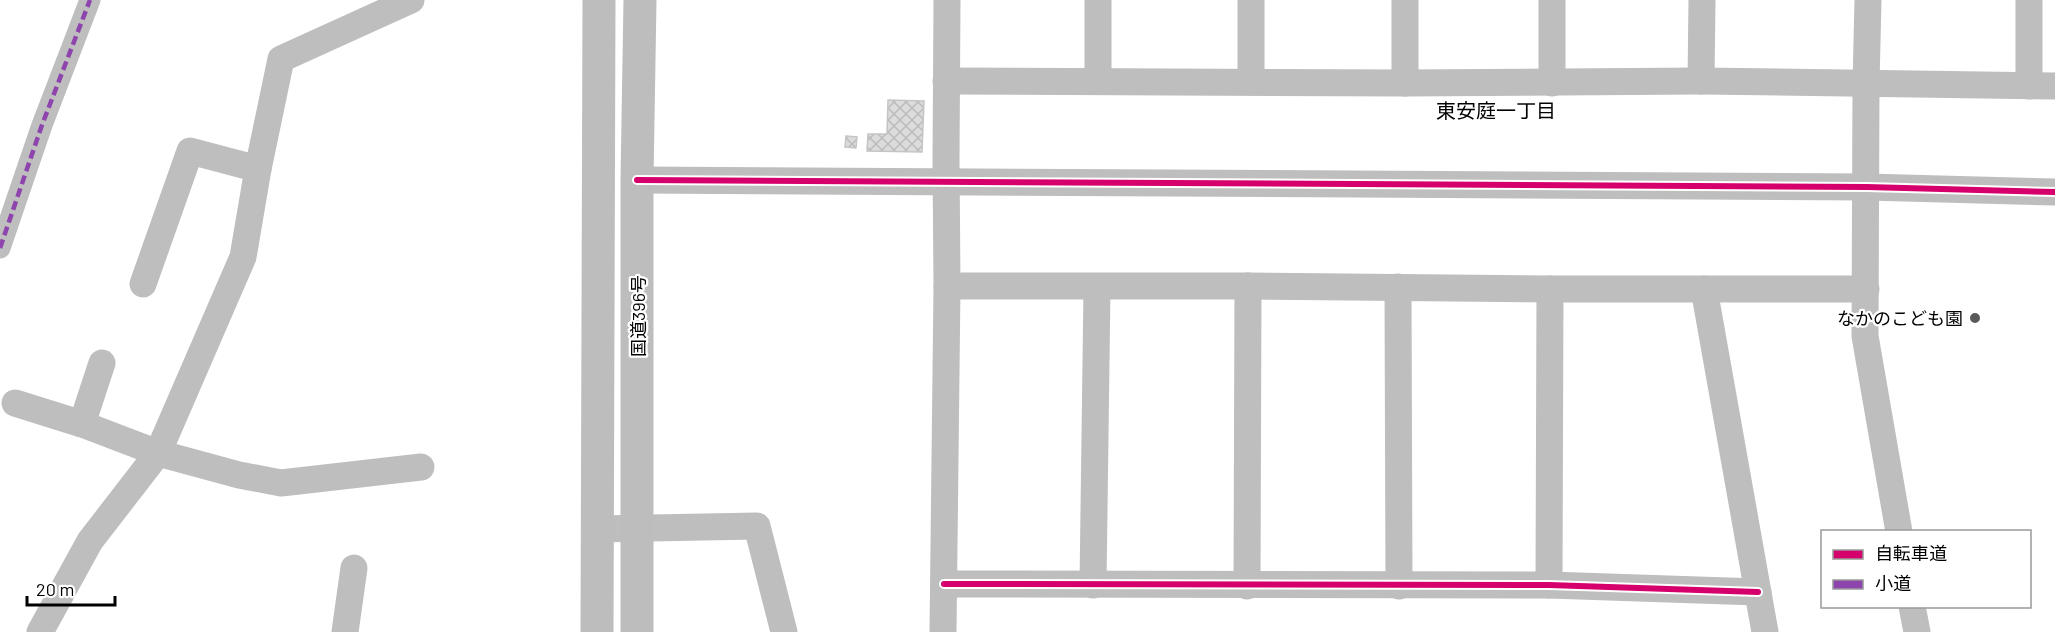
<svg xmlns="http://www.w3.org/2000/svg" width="2055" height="632" viewBox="0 0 2055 632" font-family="Barlow,'Noto Sans JP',sans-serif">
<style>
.building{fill:url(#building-cross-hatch);stroke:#c5c5c5;stroke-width:1.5}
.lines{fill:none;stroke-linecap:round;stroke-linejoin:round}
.pedestrian{stroke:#bebebe;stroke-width:21}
.minor{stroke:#bebebe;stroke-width:27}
.trunk{stroke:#bdbdbd;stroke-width:33}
.quiet{stroke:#8e44ad;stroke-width:4.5;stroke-dasharray:9 4.5;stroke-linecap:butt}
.cycleway-casing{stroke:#fff;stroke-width:10}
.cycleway{stroke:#d6006c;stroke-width:6}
.poi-dot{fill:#595959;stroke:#fff;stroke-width:2}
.labels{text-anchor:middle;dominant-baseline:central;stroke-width:4.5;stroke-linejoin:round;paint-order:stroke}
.street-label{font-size:18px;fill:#000;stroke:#fff}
.poi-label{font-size:18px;fill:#000;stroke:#fff;text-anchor:end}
.neighbourhood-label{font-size:20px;fill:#000;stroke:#fff}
</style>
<defs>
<pattern id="building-cross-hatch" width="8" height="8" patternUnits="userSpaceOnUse" patternTransform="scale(1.5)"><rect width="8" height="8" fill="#dcdcdc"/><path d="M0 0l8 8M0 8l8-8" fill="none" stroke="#bbb"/></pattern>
</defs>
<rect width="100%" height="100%" fill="#fff"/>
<g class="building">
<path d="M888,100L924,101L922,152L867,151L868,134H887Z"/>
<path d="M846,136L857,137L856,148L845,147Z"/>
</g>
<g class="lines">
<path class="pedestrian" d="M0,248L42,125L90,0"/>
<g class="minor">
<path d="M1098,0V80"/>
<path d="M1405,0V83"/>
<path d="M1868,0L1866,84L1865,336L1899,532"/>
<path d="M946,81L1405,83L1701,81L2055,86"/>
<path d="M1701,81L1702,0"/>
<path d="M1251,82V0"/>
<path d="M1552,83V0"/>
<path d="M2029,86V0"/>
<path d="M258,169L281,59L411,0"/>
<path d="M637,180L1867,187L2055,192"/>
<path d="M143,284L190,151L258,169L243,257L158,453L239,475L281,483L421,467"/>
<path d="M947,286H1248L1550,289H1866"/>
<path d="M1398,287L1399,586"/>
<path d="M1704,289L1765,632"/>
<path d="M15,403L82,424L158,453L90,541L40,632"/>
<path d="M82,424L102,363"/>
<path d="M598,529L757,526L784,632"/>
<path d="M944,584L1549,585L1758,592"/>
<path d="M1093,585L1097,287"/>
<path d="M1549,585L1550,289"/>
<path d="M1247,586L1248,286"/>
<path d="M1912,606L1917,632"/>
<path d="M345,632L354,568"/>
<path d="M943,632L947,286L946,159L947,0"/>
</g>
<g class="trunk">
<path d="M597,632L599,0"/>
<path d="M637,632V180L640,0"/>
</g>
<path class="quiet" d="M0,248L42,125L90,0"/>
<defs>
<g id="cycleway">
<path d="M637,180L1867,187L2055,192"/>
<path d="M944,584L1549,585L1758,592"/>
</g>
</defs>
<use href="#cycleway" class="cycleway-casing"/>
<use href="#cycleway" class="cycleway"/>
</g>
<circle class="poi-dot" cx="1975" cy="318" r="6"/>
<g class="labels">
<g class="street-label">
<text transform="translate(638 316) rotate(-90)">国道396号</text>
</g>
<g class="poi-label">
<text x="1963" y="318">なかのこども園</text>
</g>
<g class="neighbourhood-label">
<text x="1496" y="110">東安庭一丁目</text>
</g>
</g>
<rect x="1821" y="530" width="210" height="78" fill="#ffffff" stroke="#999999" stroke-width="1.5"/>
<rect x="1833" y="550" width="30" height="9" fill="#d6006c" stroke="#999999" stroke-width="1.5"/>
<text x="1875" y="560" font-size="18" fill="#000000">自転車道</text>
<rect x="1833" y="580" width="30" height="9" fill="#8e44ad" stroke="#999999" stroke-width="1.5"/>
<text x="1875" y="590" font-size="18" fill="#000000">小道</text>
<path d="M27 596v9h88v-9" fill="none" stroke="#000000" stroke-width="3"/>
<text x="36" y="596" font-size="18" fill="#000000" stroke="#ffffff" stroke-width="4.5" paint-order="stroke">20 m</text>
</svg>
